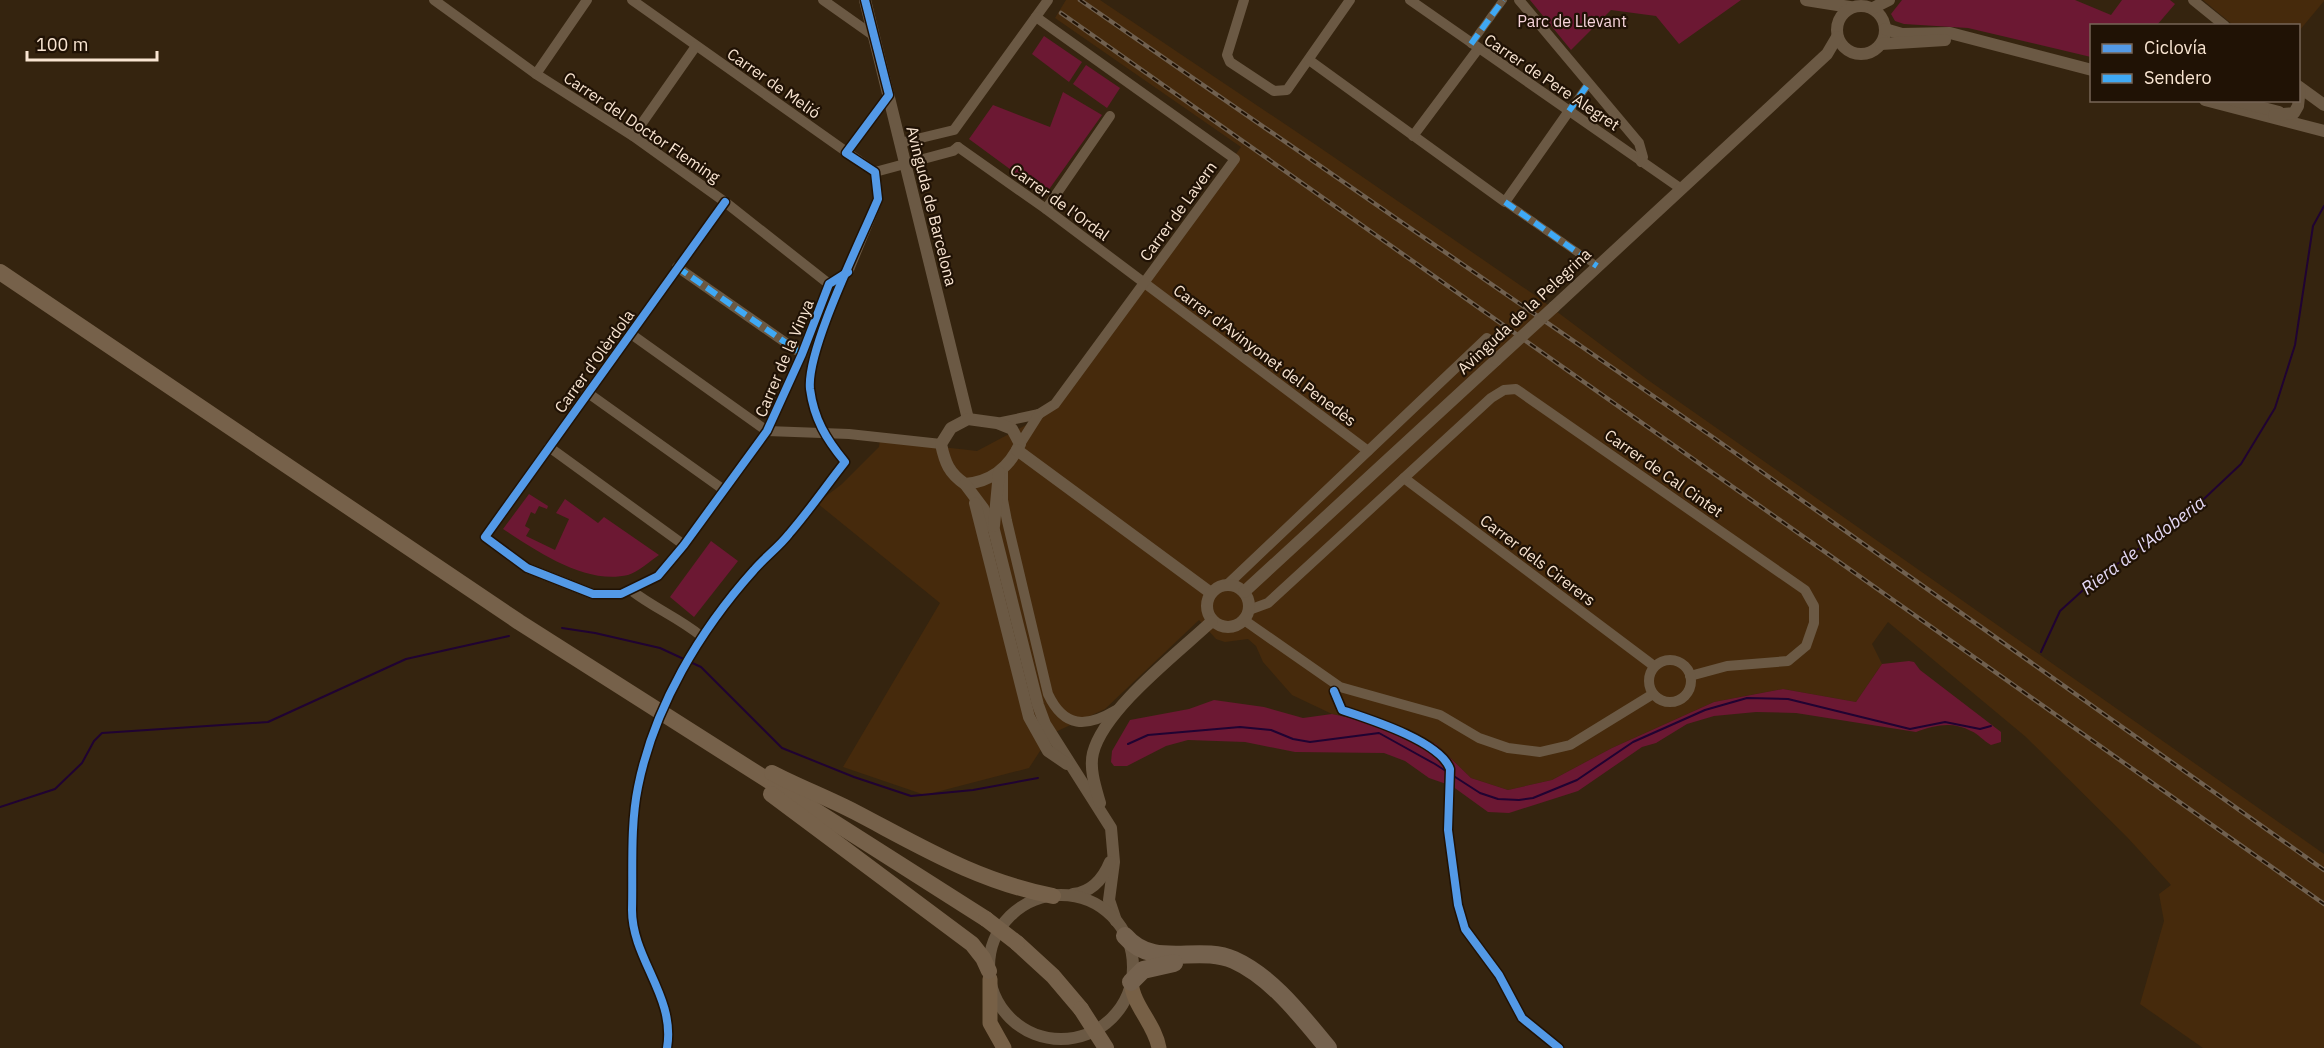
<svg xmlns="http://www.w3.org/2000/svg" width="2324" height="1048" viewBox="0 0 2324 1048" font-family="'IBM Plex Sans',sans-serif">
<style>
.built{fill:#462a0c}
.green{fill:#6c1833}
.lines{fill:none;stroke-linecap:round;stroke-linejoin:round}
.stream{stroke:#200332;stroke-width:2}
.pedestrian{stroke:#6b5944;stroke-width:8}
.minor{stroke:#6b5944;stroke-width:10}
.tertiary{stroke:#6b5944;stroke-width:12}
.primary{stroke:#776046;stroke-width:15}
.trunk{stroke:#76614a;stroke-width:16}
.motorway{stroke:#75624e;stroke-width:18}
.rail-casing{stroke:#70604f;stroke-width:4.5}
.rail{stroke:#201205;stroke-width:2;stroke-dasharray:7;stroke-linecap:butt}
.tertiary-bridge{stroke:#6b5944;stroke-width:12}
.trunk-bridge{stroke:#76614a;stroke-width:16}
.quiet{stroke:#3fa9f5;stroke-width:6;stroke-dasharray:12 6;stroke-linecap:butt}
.cycleway-casing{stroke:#201205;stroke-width:11}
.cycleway{stroke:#5399e6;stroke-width:8}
.labels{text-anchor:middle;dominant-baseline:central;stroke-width:4.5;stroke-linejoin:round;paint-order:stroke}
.park-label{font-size:16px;fill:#f7d5dc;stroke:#201205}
.street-label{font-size:16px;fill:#f9e5d2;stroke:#201205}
.water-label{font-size:18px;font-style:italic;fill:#e5d9f5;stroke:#201205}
</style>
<rect width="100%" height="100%" fill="#35240f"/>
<g class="built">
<path d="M1066,0H1100L1319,147L1536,296L1648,380L2324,854V1048H2203L2140,1004L2164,921L2159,894L2171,885L2127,837L2026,737L1888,622L1872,644L1882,664L1856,702L1783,689L1714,702L1612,748L1552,780L1508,790L1471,778L1436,744L1403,729L1332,714L1292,695L1263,662L1256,646L1248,639L1225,642L1216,639L1199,620L1105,709L1051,734L1029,768L925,795L843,767L940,603L817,503L842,484L879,447L880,440L977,451L1045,415L1241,147L1055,18Z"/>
<path d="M2203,0H2324V1L2299,31L2298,26L2233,25Z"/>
</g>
<g class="green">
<path d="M1530,0H1741L1679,44L1656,16L1611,10L1571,50Z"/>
<path d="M1902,0H2075L2111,15L2122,0H2170L2175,4L2157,25L2092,26L2091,57L1968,28L1904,24L1895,21L1891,14Z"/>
<path d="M1044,36L1082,62L1069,82L1032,54Z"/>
<path d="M1086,65L1120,88L1107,108L1073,84Z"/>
<path d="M1063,92L1102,115L1045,195L969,139L993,105L1050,127Z"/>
<path d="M529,494L548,506L547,509L539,506L535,514L531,512L525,526L530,529L526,536L555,550L569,519L556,513L565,499L598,523L604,517L659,555C650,561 638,572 628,575C585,585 537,551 503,529Z"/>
<path d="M711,541L738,561L694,617L670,597Z"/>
<path d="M1909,661L1914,662L1920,670L2001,732V742L1991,745C1983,741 1979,734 1971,731C1953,721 1935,725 1916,732L1796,713L1756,712L1714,716L1687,724L1656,743L1642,747L1578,791L1509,813L1488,812L1452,786L1429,778L1405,761L1384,753L1295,752L1245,742L1188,740L1166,746L1127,766H1114L1111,762L1112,751L1130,720L1189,709L1214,700L1264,707L1303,718L1332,714L1403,729L1436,744L1471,778L1508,790L1552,780L1612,748L1714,702L1783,689L1856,702L1882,664Z"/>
</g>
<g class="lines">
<g class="stream">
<path d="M562,628L595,633L660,648L701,667L782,748L854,777L911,796L973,790L1038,778"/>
<path d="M2041,652L2060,611L2092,582L2190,512L2241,464L2275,408L2295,345L2313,226L2324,206"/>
<path d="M1128,744L1148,735L1240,727L1271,730L1293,739L1310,742L1379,733L1435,764L1480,793L1498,799L1519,800L1533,798L1577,780L1633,742L1705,710L1747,698L1788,699L1910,729L1945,722L1980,729L1991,726"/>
<path d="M0,807L55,789L82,763L94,741L102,733L268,722L406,659L509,636"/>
</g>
<g class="pedestrian">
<path d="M1471,44L1503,0"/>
<path d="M1569,111L1589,83"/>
<path d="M846,153L889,95"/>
<path d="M1505,202L1597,266"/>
</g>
<g class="minor">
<path d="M434,0L536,74L633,136L725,202L829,284"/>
<path d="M632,0L875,172L953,151L958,147"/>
<path d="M823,0L874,36"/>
<path d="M1244,0L1227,55L1230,62L1274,91L1287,90L1350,0"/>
<path d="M1410,0L1680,188"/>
<path d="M1519,0L1639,143L1643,157L1641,162"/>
<path d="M2193,0L2225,26"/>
<path d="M1309,60L1505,202L1569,111"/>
<path d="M536,74L587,0"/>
<path d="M633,136L696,46"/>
<path d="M1413,136L1478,49"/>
<path d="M900,143L954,130L1048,0"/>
<path d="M958,147L1046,209L1368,451"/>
<path d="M725,202L485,537L527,568L593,594H621L658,576L684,545L767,431L802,354L829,284L848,272L878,199L875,172"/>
<path d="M1046,209L1110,116"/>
<path d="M677,267L802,354"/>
<path d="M631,334L767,431L849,434L941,444"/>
<path d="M588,393L724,490"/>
<path d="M997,423L1039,414L1055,404L1235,159L1036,17"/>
<path d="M1020,444L1039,414"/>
<path d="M549,447L684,545"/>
<path d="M1003,468V500L1007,521L1048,694C1064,728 1086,728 1116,710"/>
<path d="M1404,478L1654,666"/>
<path d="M1228,584L1487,338"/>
<path d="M632,591C654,608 679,618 701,636"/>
<path d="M1249,610L1268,603L1491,398L1504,390L1516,389L1805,590L1814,606V623L1806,646L1788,661L1727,666L1690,676"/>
<path d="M1244,620L1340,687L1440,715L1479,738L1508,748L1540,752L1570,745L1653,694"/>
<circle cx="1670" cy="681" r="21"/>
</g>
<g class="tertiary">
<path d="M865,0L968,419"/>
<path d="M1806,0L1850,7"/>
<circle cx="1861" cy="30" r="24"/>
<path d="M1873,8L1889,0"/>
<path d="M1885,29L1902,34L1950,33L2092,70"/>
<path d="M1881,44L1945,40"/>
<path d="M2298,86L2324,105"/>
<path d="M2205,100L2324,131"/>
<path d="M2233,100L2279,112"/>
<path d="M2274,115L2294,113L2298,106L2300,88"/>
<path d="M1554,307L1827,54L1837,37"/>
<path d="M968,419L997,423L1012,429L1020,444C1009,468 990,482 965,484C949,473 945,463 941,444L951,428Z"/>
<path d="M1017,450L1211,593"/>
<path d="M965,484L983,508L994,530L1038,705L1045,724L1111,828L1114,862L1109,900L1116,921"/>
<path d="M975,503L1029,717L1048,751L1067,764"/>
<path d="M994,526L999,472"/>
<circle cx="1228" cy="606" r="21"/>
<path d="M1244,592L1496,360"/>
<path d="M1100,803C1096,789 1089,769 1093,753C1104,709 1178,653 1212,621"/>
<path d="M1073,894C1092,892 1103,879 1110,862"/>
<circle cx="1061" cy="967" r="72"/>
</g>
<g class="primary">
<path d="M990,979V1023L1004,1048"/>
<path d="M1131,982C1133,1006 1155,1024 1159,1048"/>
</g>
<g class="trunk">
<path d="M0,272L519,622L986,919"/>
<path d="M772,773C799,787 828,798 855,812C922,847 977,881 1053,896"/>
<path d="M771,794L972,944L983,958L989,971"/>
<path d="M1017,943L1053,976L1081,1009"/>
</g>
<g class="motorway">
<path d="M1125,936C1154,970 1197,944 1234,960C1272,977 1302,1017 1328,1048"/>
<path d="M1131,982L1143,970L1174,963"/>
</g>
<defs>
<g id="rail">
<path d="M1080,0L1714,438L2324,870"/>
<path d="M1061,13L2324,904"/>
</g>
</defs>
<use href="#rail" class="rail-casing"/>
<use href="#rail" class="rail"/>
<path class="tertiary-bridge" d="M1496,360L1554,307"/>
<g class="trunk-bridge">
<path d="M986,919L1017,943"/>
<path d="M1081,1009L1106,1048"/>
</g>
<g class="quiet">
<path d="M1471,44L1503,0"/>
<path d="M1569,111L1589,83"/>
<path d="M1505,202L1597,266"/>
<path d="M677,267L802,354"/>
</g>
<defs>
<g id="cycleway">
<path d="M725,202L485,537L527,568L593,594H621L658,576L684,545L767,431L802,354L829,284L848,272"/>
<path d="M1334,691L1342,710C1369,719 1440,741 1450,769L1448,830L1458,905L1465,929L1499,975L1522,1018L1559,1048"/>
<path d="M667,1048C676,997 632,959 632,910C633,870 630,826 638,787C654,707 700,630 754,570C765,557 779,547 789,534C809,511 826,486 845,462C826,439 814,419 810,389C806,350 861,240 878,199L875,172L846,153L889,95L865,0"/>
</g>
</defs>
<use href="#cycleway" class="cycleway-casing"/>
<use href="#cycleway" class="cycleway"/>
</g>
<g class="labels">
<g class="park-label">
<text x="1572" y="21">Parc de Llevant</text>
</g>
<g class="street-label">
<text transform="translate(1552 82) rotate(34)">Carrer de Pere Alegret</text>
<text transform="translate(774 83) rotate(35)">Carrer de Melió</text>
<text transform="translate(642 127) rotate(34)">Carrer del Doctor Fleming</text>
<text transform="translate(1060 202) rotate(36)">Carrer de l'Ordal</text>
<text transform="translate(932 206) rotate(76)">Avinguda de Barcelona</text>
<text transform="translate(1178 211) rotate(-54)">Carrer de Lavern</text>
<text transform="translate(1524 311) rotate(-43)">Avinguda de la Pelegrina</text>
<text transform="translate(1265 355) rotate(37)">Carrer d'Avinyonet del Penedès</text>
<text transform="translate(784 358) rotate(-67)">Carrer de la Vinya</text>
<text transform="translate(594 361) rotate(-54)">Carrer d'Olèrdola</text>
<text transform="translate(1664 473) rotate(35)">Carrer de Cal Cintet</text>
<text transform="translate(1538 560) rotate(37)">Carrer dels Cirerers</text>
</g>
<g class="water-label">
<text transform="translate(2143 545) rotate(-37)">Riera de l'Adoberia</text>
</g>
</g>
<rect x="2090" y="24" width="210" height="78" fill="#201205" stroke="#776657" stroke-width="1.5"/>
<rect x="2102" y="44" width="30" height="9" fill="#5399e6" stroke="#776657" stroke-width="1.5"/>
<text x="2144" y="54" font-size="18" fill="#f9e5d2">Ciclovía</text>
<rect x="2102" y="74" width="30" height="9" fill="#3fa9f5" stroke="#776657" stroke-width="1.5"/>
<text x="2144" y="84" font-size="18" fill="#f9e5d2">Sendero</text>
<path d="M27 51v9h130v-9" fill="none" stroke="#f9e5d2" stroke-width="3"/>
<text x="36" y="51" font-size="18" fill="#f9e5d2" stroke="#201205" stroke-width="4.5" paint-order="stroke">100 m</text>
</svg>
